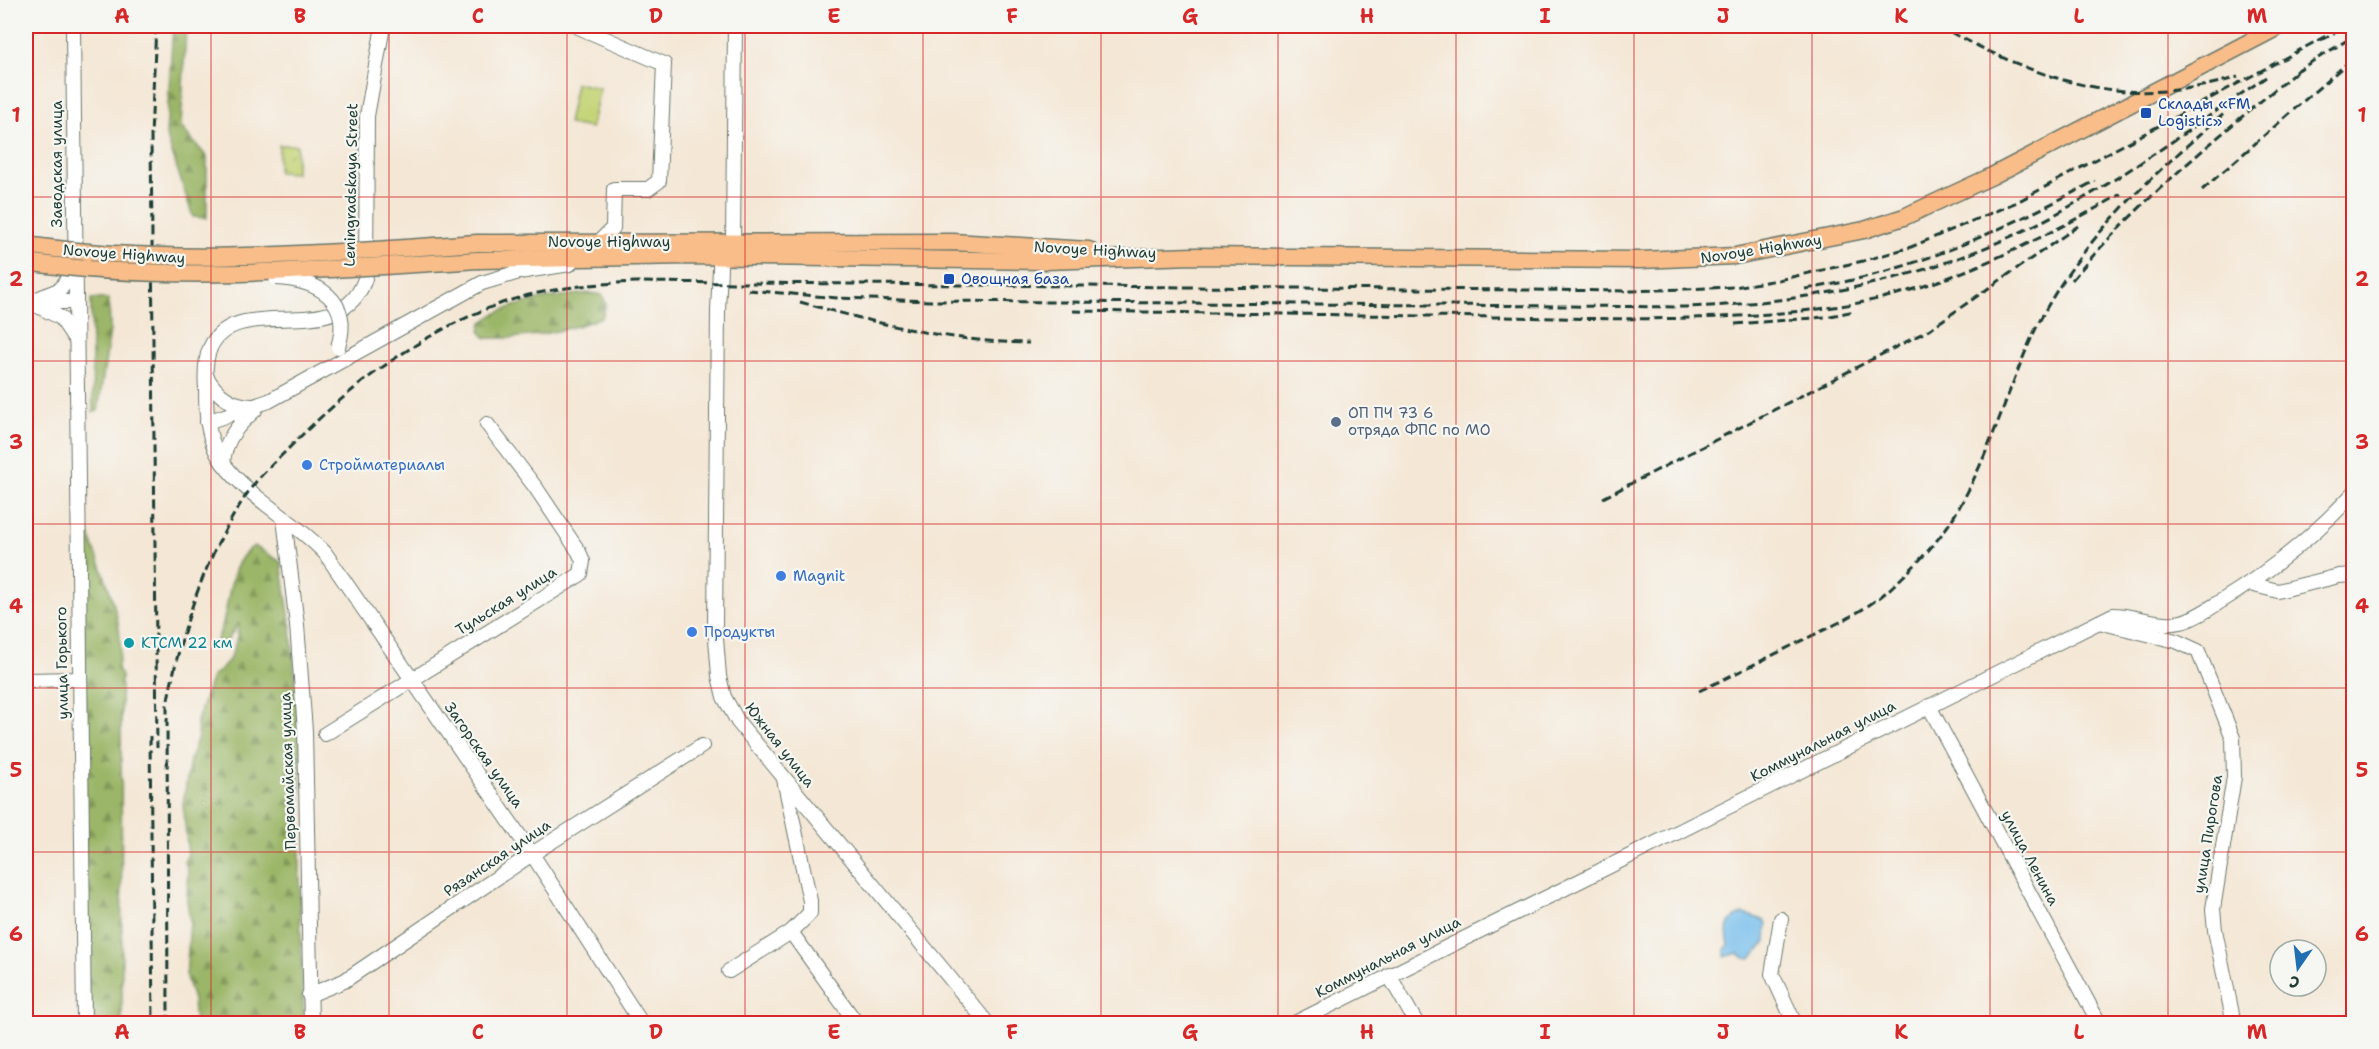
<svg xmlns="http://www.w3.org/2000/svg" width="2379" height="1049" viewBox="0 0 2379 1049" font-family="'Shantell Sans',sans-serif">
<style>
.forest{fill:url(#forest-firs);stroke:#5d7a4e;stroke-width:1.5}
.park{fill:url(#park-crowns);stroke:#728856;stroke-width:1.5}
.pitch{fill:#c4d477;stroke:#728856;stroke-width:1.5}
.water{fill:#74bdec;stroke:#4a7d90;stroke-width:1.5}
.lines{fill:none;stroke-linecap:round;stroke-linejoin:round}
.minor-casing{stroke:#6a786c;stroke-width:16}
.major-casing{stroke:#6a786c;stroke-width:19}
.minor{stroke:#fff;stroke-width:14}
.major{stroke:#f8bd89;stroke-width:16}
.rail{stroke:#1f3d34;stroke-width:3;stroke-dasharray:9 4.5;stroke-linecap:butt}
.minor-bridge-casing{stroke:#6a786c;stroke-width:16;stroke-linecap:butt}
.major-bridge-casing{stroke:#6a786c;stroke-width:19;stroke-linecap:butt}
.minor-bridge{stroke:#fff;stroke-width:14}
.major-bridge{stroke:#f8bd89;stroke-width:16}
.grid{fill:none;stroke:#d62828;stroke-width:1.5;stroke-opacity:0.55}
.transit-dot{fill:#1a4fb4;stroke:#f6f6f2;stroke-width:2}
.service-dot{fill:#5c6f8a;stroke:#f6f6f2;stroke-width:2}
.shop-dot{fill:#3f7fe0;stroke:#f6f6f2;stroke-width:2}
.culture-dot{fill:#0f9aa8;stroke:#f6f6f2;stroke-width:2}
.labels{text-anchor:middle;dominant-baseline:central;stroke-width:4.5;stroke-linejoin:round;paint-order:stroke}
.transit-label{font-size:15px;fill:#164399;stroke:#f6f6f2;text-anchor:start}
.street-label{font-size:15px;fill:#1f3d34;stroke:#f6f6f2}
.service-label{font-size:15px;fill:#4e5e75;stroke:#f6f6f2;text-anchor:start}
.shop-label{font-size:15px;fill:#366cbe;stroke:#f6f6f2;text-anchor:start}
.culture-label{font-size:15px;fill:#0d838f;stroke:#f6f6f2;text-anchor:start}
.neatline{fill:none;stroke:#d62828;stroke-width:2}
.grid-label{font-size:20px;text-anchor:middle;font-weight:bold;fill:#d62828}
</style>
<defs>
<pattern id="forest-firs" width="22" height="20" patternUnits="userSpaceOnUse" patternTransform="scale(1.5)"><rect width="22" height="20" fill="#9bb668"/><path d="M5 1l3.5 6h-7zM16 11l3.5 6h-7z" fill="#7e9556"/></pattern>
<pattern id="park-crowns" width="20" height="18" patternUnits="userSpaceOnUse" patternTransform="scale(1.5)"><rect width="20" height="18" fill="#c4d477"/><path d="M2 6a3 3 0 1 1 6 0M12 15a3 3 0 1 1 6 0" fill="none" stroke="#a8b768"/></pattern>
</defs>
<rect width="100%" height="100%" fill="#f6f6f2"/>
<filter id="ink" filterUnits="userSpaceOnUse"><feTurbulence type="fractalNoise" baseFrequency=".0167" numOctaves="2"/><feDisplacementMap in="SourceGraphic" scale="12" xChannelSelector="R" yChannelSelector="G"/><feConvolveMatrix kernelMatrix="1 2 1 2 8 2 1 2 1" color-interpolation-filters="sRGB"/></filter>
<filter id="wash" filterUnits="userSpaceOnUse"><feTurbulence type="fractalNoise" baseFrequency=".008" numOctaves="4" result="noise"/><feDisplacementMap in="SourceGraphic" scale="24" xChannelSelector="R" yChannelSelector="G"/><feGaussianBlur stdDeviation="1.35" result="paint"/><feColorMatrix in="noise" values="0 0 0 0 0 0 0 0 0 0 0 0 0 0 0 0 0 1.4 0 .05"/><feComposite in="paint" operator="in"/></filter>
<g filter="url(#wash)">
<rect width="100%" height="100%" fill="#f4e7d5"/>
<g class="forest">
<path d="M173,26H186L181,127L207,157V218L193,217L166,135Z"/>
<path d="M590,293L602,295L606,304L602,317C568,331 523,340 486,338L480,331L482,322C510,301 556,296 590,293Z"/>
<path d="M91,299H109L110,330L98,411L93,412Z"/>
<path d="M83,533L89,534C102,572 130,629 117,669L121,676L122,1023H87Z"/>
<path d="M254,546L281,562L291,627L300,740V910L304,1023H195L193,1000L186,977L190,921L187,901L188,870L184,860L188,855L183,804L190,760L198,737L197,721L212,676C233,664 236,645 239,623L226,642L213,650C216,641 221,632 223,623C230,598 229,561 254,546Z"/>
</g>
<path class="park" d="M279,145H297L296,173L278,172Z"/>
<path class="pitch" d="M576,83L600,88L591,128L568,124Z"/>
<path class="water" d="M1744,914L1764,920L1767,924L1766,942L1750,959L1744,958L1738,953L1725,957V949L1729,945C1725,928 1726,918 1744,914Z"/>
</g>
<g filter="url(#ink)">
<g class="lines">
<defs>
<g id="minor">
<path d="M73,26L84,1024"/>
<path d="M383,26L367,116L366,275C345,354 237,288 210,348C205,360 205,376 206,389C206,415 207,441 223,463C251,500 294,520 325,553L532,854L642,1024"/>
<path d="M576,26L664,64L659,181L648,189H614L613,228L600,241"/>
<path d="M733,242L735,26"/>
<path d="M721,247L718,311L715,626L719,676L724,697L738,722L988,1024"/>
<path d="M30,302L61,289L73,269"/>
<path d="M30,302L61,318L75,339"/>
<path d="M40,302H75"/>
<path d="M206,376C216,394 230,406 252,406"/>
<path d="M207,422L269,401L482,283L519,272L570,264"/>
<path d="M223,463C225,439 238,425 255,410"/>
<path d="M284,519L297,625L305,731L311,1024"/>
<path d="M2250,584L2278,591L2339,576L2354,575"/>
<path d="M2099,622L2176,641L2198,651L2233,738L2234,777L2213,909L2215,930L2234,1024"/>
<path d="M26,680L79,679"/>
<path d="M1929,706L2098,1021L2093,1024"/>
<path d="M325,734L581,574L583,561L579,552L536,488L487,424"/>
<path d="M1781,919L1772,974L1795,1024"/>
<path d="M791,932L857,1024"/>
<path d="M729,971L791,932L810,913V901L784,779"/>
<path d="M1389,975L1417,1024"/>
<path d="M309,995L344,981L532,854L702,746"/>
<path d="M1293,1024L2113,615C2136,615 2158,627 2181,622C2194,619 2207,610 2218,603C2268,573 2314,536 2354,493"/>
</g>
<g id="major">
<path d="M478,243L953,242L1089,250"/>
<path d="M479,260L688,256L1045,261L1193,256L1640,260L1735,256L1864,230L1904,217L1992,176L2280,26"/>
</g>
</defs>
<use href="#minor" class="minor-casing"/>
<use href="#major" class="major-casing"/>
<use href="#minor" class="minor"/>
<use href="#major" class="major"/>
<g class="rail">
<path d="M156,26L151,136L157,748"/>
<path d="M1939,26C2040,80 2123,112 2238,77"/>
<path d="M2321,40L2346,26"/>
<path d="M2295,72L2354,36"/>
<path d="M2202,190L2354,57"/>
<path d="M2072,280C2138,201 2221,134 2301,68"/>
<path d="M1805,289C1909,274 2003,230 2095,181"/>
<path d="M748,290L838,298L932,301L1686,307C1805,303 1921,281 2029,228C2112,187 2189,129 2266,77"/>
<path d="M800,302C876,323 949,342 1029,343"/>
<path d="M1073,311C1215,313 1357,315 1499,317C1616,319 1736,323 1853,304C1942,289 2043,239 2121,194"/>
<path d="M1735,324L1826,317L1854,311"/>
<path d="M1603,498L1927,331L2078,226"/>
<path d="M1699,691C1733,675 1767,658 1801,641C1834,625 1867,611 1894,585C1914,567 1936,544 1951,521C1990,459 2007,387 2039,322C2082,238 2154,173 2225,113"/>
<path d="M150,736L153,1024"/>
<path d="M168,1024L167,705C181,629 205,555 249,491C259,476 274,463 286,451C347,388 422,331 505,302C547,288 592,284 635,282L1633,291L1734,287L1778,280L1863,261L1911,247L2017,202L2326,36"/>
</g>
<defs>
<path id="minor-bridge" d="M276,278C318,280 353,300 338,347"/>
<g id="major-bridge">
<path d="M26,245C177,267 326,253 478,243"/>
<path d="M26,262C177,284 327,269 479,260"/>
</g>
</defs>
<use href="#minor-bridge" class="minor-bridge-casing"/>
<use href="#major-bridge" class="major-bridge-casing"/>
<use href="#minor-bridge" class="minor-bridge"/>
<use href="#major-bridge" class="major-bridge"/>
</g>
</g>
<path class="grid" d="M211,26V1024M389,26V1024M567,26V1024M745,26V1024M923,26V1024M1101,26V1024M1278,26V1024M1456,26V1024M1634,26V1024M1812,26V1024M1990,26V1024M2168,26V1024M26,197H2354M26,361H2354M26,524H2354M26,688H2354M26,852H2354"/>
<g class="transit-dot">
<rect x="2140" y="107" width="12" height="12" rx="3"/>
<rect x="943" y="273" width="12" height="12" rx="3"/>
</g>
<circle class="service-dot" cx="1336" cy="422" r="6"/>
<g class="shop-dot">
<circle cx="307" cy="465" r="6"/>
<circle cx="781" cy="576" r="6"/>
<circle cx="692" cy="632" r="6"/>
</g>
<circle class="culture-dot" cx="129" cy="643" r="6"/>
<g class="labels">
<g class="transit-label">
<text x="2158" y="104">Склады «FM<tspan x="2158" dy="17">Logistic»</tspan></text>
<text x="961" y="279">Овощная база</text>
</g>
<g class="street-label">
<text transform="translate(57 164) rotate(-90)">Заводская улица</text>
<text transform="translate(351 185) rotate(-89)">Leningradskaya Street</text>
<text x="609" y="242">Novoye Highway</text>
<text transform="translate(1761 249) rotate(-9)">Novoye Highway</text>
<text transform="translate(1095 250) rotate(3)">Novoye Highway</text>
<text transform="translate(124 254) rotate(4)">Novoye Highway</text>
<text transform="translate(506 601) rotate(-32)">Тульская улица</text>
<text transform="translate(62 663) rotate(-91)">улица Горького</text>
<text transform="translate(1823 741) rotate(-27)">Коммунальная улица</text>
<text transform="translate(780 745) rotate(52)">Южная улица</text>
<text transform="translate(484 755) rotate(55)">Загорская улица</text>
<text transform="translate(288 771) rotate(-92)">Первомайская улица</text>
<text transform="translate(2208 834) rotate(-81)">улица Пирогова</text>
<text transform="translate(497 858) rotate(-34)">Рязанская улица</text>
<text transform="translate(2030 858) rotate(62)">улица Ленина</text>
<text transform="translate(1388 957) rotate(-27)">Коммунальная улица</text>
</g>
<g class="service-label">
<text x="1348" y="413">ОП ПЧ 73 6<tspan x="1348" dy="17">отряда ФПС по МО</tspan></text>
</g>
<g class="shop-label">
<text x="319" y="465">Стройматериалы</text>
<text x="793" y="576">Magnit</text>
<text x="704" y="632">Продукты</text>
</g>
<g class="culture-label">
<text x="141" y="643">КТСМ 22 км</text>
</g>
</g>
<rect width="2379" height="1049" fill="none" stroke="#f6f6f2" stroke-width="66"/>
<g transform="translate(2298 968) rotate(194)"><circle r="28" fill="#f6f6f2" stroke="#a0aca6" stroke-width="1.5"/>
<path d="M0-4.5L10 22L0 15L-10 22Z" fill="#1f6fb2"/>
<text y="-9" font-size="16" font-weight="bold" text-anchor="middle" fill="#1f3d34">С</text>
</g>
<rect x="33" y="33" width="2313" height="983" class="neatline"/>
<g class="grid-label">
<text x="122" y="23">A</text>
<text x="300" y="23">B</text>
<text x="478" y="23">C</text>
<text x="656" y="23">D</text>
<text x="834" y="23">E</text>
<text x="1012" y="23">F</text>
<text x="1190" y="23">G</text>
<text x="1367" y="23">H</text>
<text x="1545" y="23">I</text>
<text x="1723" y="23">J</text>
<text x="1901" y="23">K</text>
<text x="2079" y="23">L</text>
<text x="2257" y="23">M</text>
<text x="16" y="122">1</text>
<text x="2362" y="122">1</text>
<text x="16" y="286">2</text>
<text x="2362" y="286">2</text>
<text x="16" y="449">3</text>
<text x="2362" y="449">3</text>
<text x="16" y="613">4</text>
<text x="2362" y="613">4</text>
<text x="16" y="777">5</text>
<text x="2362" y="777">5</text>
<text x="16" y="941">6</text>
<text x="2362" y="941">6</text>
<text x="122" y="1039">A</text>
<text x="300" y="1039">B</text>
<text x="478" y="1039">C</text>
<text x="656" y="1039">D</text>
<text x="834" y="1039">E</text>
<text x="1012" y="1039">F</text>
<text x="1190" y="1039">G</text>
<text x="1367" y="1039">H</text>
<text x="1545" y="1039">I</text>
<text x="1723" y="1039">J</text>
<text x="1901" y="1039">K</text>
<text x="2079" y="1039">L</text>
<text x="2257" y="1039">M</text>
</g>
</svg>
